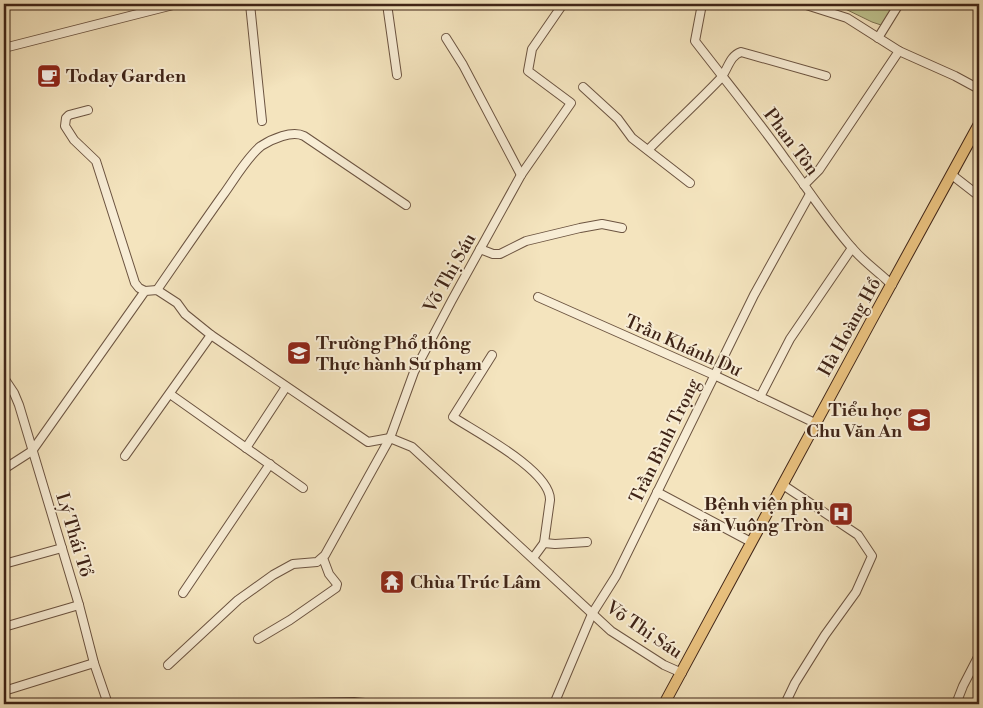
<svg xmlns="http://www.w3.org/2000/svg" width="983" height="708" viewBox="0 0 983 708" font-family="'Libre Bodoni',serif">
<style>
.park{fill:#bec38f;stroke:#7e7453}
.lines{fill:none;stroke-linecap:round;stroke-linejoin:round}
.minor-casing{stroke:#6c5441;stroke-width:10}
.major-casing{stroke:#3f2417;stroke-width:12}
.minor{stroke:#f8edd5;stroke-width:8}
.major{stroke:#eac27f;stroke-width:10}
.labels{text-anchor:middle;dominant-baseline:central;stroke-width:4;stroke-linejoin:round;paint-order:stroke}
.poi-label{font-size:18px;font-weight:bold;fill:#3f2417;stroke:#f8edd5;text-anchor:start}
.street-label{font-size:18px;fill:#3f2417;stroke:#f8edd5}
</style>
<rect width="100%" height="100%" fill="#f4e4be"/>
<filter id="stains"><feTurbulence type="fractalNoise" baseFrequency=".004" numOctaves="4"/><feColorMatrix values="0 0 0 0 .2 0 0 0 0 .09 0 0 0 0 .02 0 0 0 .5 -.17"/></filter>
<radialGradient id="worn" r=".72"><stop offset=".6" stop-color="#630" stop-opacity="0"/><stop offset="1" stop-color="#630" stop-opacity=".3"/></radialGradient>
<path class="park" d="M835,4H899L884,26L872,22Z"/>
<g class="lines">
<defs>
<g id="minor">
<path d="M250,4L262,121"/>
<path d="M387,4L397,75"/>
<path d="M702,4L695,41C725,80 757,119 786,160C808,189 828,221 853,249C865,263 879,272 892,285"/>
<path d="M803,4L847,18L899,51L955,76L979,89"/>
<path d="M446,38L463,65L521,175"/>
<path d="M878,38L899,4"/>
<path d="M4,48L177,4"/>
<path d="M583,87L618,119L632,138L690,183"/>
<path d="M88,110L69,115L66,118L65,126L74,140L96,161L135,283L139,288L145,291"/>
<path d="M648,150C672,126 697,103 720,79C728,70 729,56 741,52L826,76"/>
<path d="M952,175L979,196"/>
<path d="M804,185L819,170L899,51"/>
<path d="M480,249L493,254H500L526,241L580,228L602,224L622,228"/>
<path d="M157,290C179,258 201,226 223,195C234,180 247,157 261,146C272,139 292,130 304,136L406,205"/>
<path d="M538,297L714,375L815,423"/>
<path d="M492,355L453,417C476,432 551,471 550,500L544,543L533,558"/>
<path d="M4,378L14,393L19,405L79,605L94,663L108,704"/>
<path d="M170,394L303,488"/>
<path d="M760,397L790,339L852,248"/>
<path d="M390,438L412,447L611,631L664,665L682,673"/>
<path d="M246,448L286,387"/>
<path d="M125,456L211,335"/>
<path d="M4,469L32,451L145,291L157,290L177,303L185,314L211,335L368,442L390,438"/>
<path d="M783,485L858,535L872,556L856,592L825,635L795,683L785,704"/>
<path d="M657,492L751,542"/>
<path d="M544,543L555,544L587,542"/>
<path d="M4,564L62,548"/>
<path d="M183,593L270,464"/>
<path d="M4,627L79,605"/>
<path d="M258,639L290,620L336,588L337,584L329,574L323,558"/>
<path d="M168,665L238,600L273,575L293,564L317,562L325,555L390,438L414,372L452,300L521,175L571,103L528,71L532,49L563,4"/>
<path d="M4,691L94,663"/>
<path d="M227,704L354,702L376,704"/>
<path d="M554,704L592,614L616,576L754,295L810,194"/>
<path d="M956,704L963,686L979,655"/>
</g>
<path id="major" d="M664,704L870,323L979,124"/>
</defs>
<use href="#minor" class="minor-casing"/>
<use href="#major" class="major-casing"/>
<use href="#minor" class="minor"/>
<use href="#major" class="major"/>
</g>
<defs>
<symbol id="cafe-square" viewBox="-11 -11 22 22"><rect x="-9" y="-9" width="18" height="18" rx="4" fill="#8f2418" stroke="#f8edd5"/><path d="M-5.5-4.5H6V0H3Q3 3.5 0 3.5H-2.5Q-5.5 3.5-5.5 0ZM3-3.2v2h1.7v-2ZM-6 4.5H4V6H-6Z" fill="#fff"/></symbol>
<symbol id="school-square" viewBox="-11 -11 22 22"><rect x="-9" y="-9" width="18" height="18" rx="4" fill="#8f2418" stroke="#f8edd5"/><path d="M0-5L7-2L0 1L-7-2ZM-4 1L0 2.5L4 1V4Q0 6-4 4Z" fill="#fff"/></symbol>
<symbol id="hospital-square" viewBox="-11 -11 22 22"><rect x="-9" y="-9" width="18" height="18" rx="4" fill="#8f2418" stroke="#f8edd5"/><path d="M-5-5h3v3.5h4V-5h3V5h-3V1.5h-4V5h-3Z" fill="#fff"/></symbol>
<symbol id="temple-square" viewBox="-11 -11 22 22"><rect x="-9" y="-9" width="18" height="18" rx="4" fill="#8f2418" stroke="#f8edd5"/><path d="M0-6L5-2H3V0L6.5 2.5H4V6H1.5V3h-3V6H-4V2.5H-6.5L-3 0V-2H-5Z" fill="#fff"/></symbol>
</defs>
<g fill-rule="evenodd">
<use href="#cafe-square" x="35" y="62" width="28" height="28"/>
<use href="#school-square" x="285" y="339" width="28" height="28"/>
<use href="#school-square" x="905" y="406" width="28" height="28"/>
<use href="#hospital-square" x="827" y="500" width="28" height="28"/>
<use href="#temple-square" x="378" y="568" width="28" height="28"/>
</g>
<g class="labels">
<g class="poi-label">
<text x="66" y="76">Today Garden</text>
<text x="316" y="343">Trường Phổ thông<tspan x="316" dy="21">Thực hành Sư phạm</tspan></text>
<text x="902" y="410" text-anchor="end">Tiểu học<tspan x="902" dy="21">Chu Văn An</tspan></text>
<text x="824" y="504" text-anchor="end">Bệnh viện phụ<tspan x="824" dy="21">sản Vuông Tròn</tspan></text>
<text x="410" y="582">Chùa Trúc Lâm</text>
</g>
<g class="street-label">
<text transform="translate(791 142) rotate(53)">Phan Tôn</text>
<text transform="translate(450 273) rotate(-61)">Võ Thị Sáu</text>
<text transform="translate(850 327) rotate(-61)">Hà Hoàng Hổ</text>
<text transform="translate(683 346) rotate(24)">Trần Khánh Dư</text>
<text transform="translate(665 441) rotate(-64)">Trần Bình Trọng</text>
<text transform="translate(74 535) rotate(73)">Lý Thái Tổ</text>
<text transform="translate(644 630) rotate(34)">Võ Thị Sáu</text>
</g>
</g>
<rect width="983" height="708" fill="none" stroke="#f4e4be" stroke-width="20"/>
<rect x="5" y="5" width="973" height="698" fill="none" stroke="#3f2417" stroke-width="2.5"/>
<rect x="10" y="10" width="963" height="688" fill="none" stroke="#3f2417"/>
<rect width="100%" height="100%" filter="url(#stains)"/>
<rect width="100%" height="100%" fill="url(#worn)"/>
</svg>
